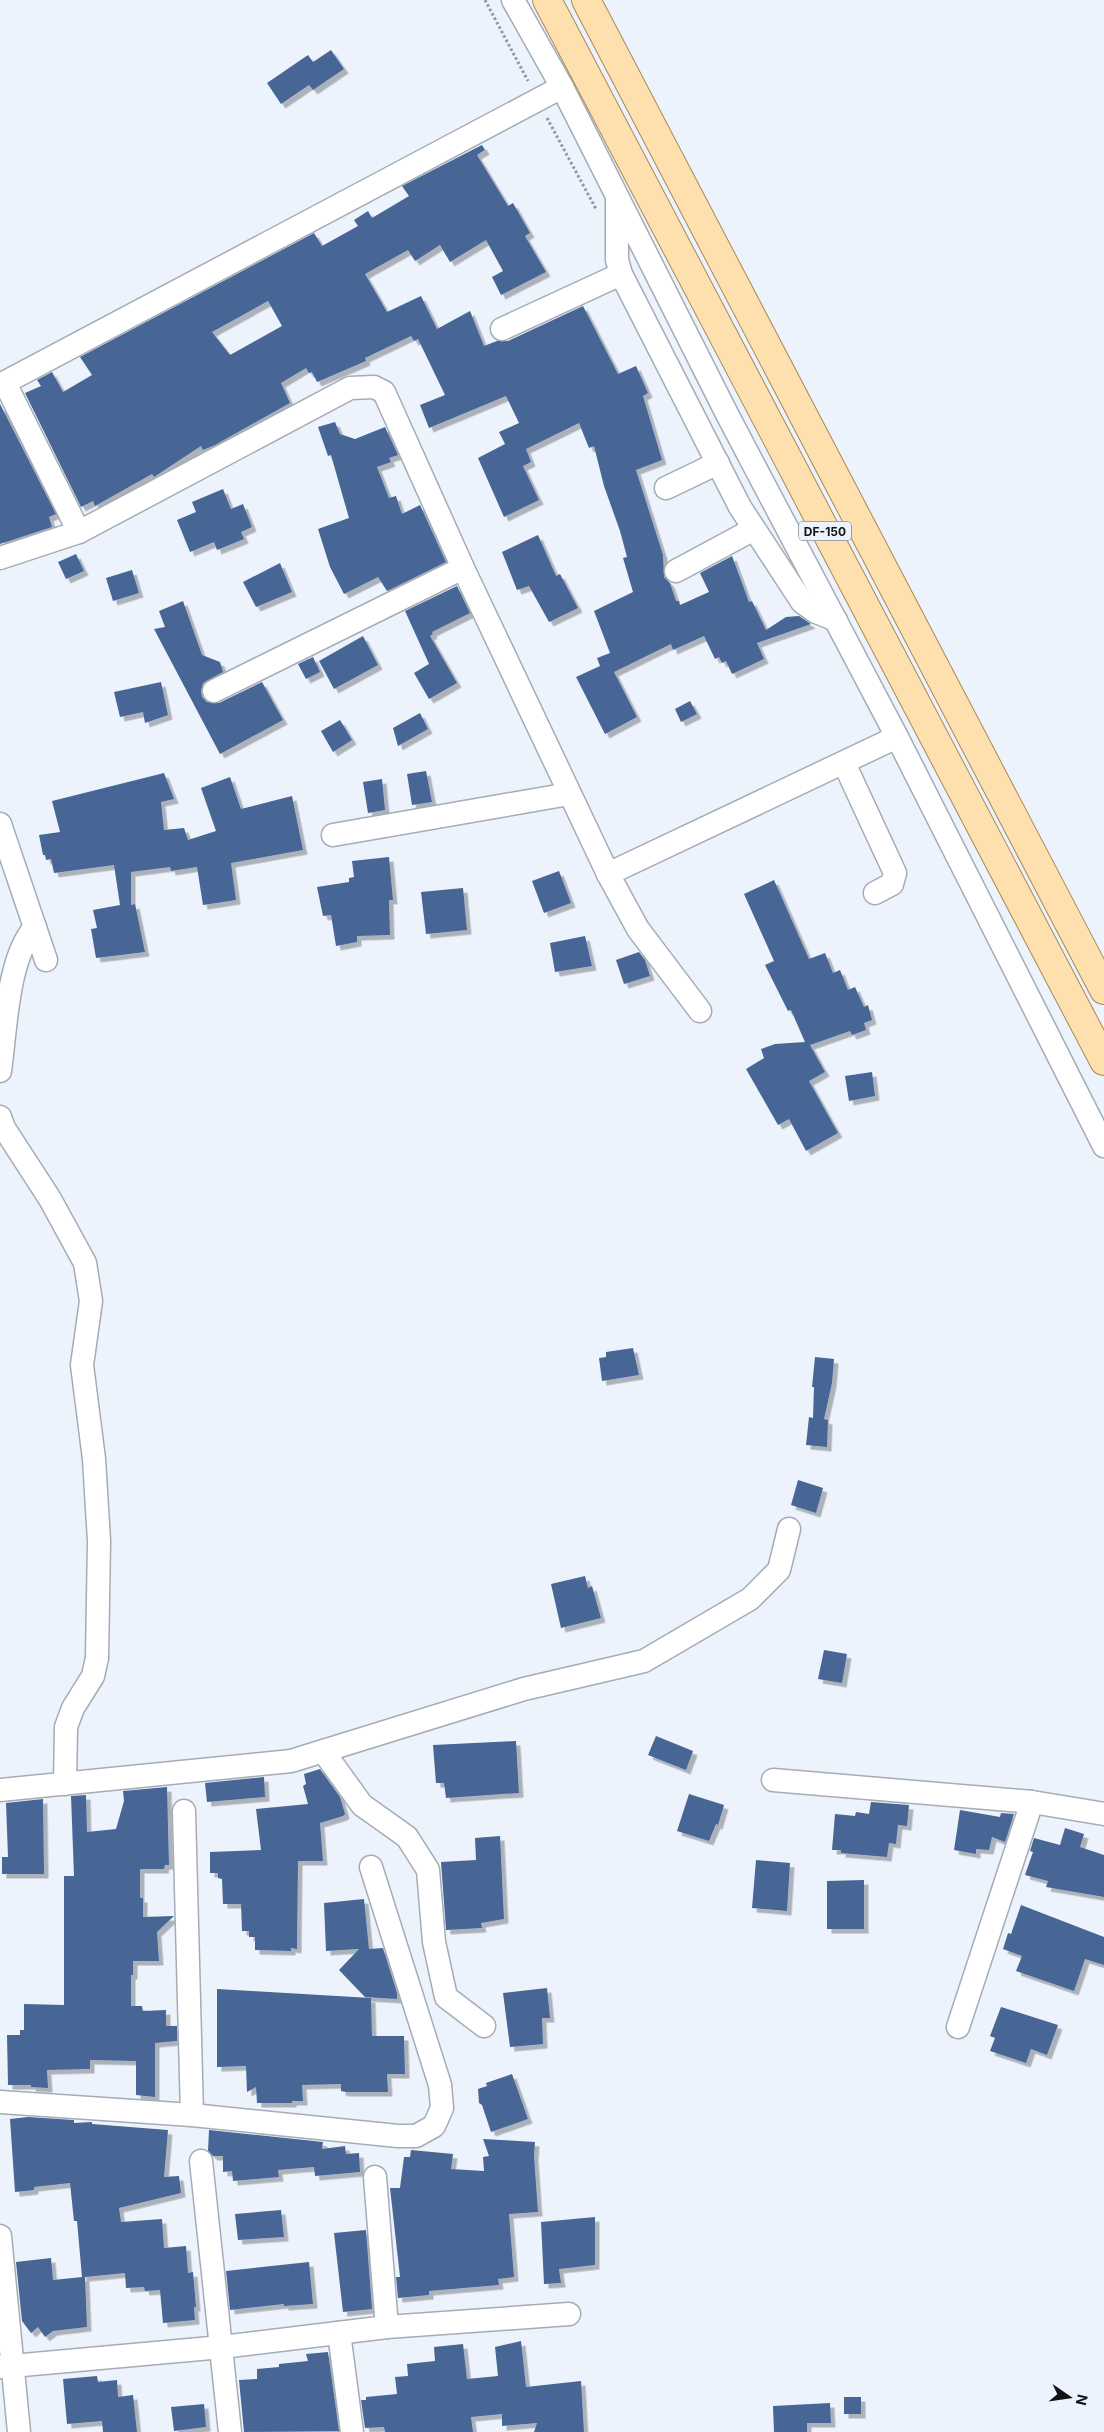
<svg xmlns="http://www.w3.org/2000/svg" width="1104" height="2432" viewBox="0 0 1104 2432" font-family="Inter,sans-serif">
<style>
.building{fill:#466696;fill-rule:evenodd;filter:url(#shadow)}
.lines{fill:none;stroke-linecap:round;stroke-linejoin:round}
.minor-casing{stroke:#a5acb5;stroke-width:25}
.major-casing{stroke:#a98a55;stroke-width:30}
.path{stroke:#92979e;stroke-width:3;stroke-dasharray:2.5 2.5;stroke-linecap:butt}
.minor{stroke:#fff;stroke-width:22}
.major{stroke:#fde0ad;stroke-width:28}
.labels{text-anchor:middle;dominant-baseline:central;stroke-width:4.5;stroke-linejoin:round;paint-order:stroke}
.shield{fill:#ecf3fd;stroke:#52565b;stroke-width:1}
.shield-label{font-size:12px;font-weight:bold;fill:#101215}
</style>
<defs>
<filter id="shadow"><feDropShadow dx="4.5" dy="4.5" stdDeviation="0" flood-color="#0004"/></filter>
</defs>
<rect width="100%" height="100%" fill="#ecf3fd"/>
<g class="building">
<path d="M331,50L344,69L313,90L309,85L281,104L267,83L308,55L313,62Z"/>
<path d="M482,145L485,150L477,155L508,206L513,203L530,233L525,236L546,272L501,295L492,277L503,271L486,240L450,262L440,245L415,261L408,250L365,274L387,312L421,296L437,329L470,311L484,346L497,341H508L583,306L618,374L636,366L648,393L643,396L662,460L636,470L663,555L664,577L670,583L676,601H679L680,605L709,592L700,573L732,556L749,602L752,601L766,630L786,617L799,616L811,624L757,643L764,659L732,674L726,661L722,663L719,657L715,659L704,636L673,650L671,644L614,672L637,717L605,734L576,677L600,666L597,658L610,653L594,611L633,592L623,558L627,557L620,531L604,486L594,446L589,448L579,423L526,449L531,462L523,466L539,500L504,517L478,458L505,444L499,432L519,423L506,396L429,428L420,405L445,395L418,339L414,341L411,336L365,358L366,361L317,382L312,372L309,373L306,368L281,383L290,403L215,445L203,450L201,446L154,477L152,474L95,506L93,501L81,507L25,393L41,386L37,380L52,372L63,392L92,375L80,357L314,233L322,246L358,226L354,220L368,211L372,218L409,196L402,186ZM268,301L282,326L230,355L212,332Z"/>
<path d="M0,404L56,514L49,517L52,527L0,544Z"/>
<path d="M335,422L340,434L355,439L385,427L398,455L389,458L391,462L377,467L389,498L396,496L402,514L420,505L446,562L387,591L378,577L344,594L330,567L318,529L349,518L331,455L328,456L318,427Z"/>
<path d="M223,489L231,509L243,504L252,527L241,532L244,539L217,550L214,542L190,552L177,520L196,512L192,502Z"/>
<path d="M538,535L556,576L560,574L578,608L549,622L529,586L517,590L502,552Z"/>
<path d="M76,554L84,571L66,579L58,562Z"/>
<path d="M280,563L292,592L256,607L243,582Z"/>
<path d="M132,570L139,593L113,601L106,578Z"/>
<path d="M457,586L470,613L432,632L433,634L430,636L457,683L429,699L414,673L429,664L405,611Z"/>
<path d="M183,601L202,655L220,662L223,672L203,683L201,691L202,697L207,702L219,703L262,682L283,720L220,754L154,629L165,627L159,611Z"/>
<path d="M363,636L378,665L334,689L319,661Z"/>
<path d="M313,657L320,672L306,679L298,664Z"/>
<path d="M161,682L168,715L145,723L143,712L120,717L114,692Z"/>
<path d="M690,701L697,714L681,722L675,709Z"/>
<path d="M420,713L428,729L398,746L393,728Z"/>
<path d="M340,720L352,740L333,752L321,731Z"/>
<path d="M426,771L432,802L412,805L407,774Z"/>
<path d="M164,773L174,799L161,802L164,830L184,828L188,840L216,831L201,788L230,777L241,809L292,796L303,850L231,863L236,900L203,905L197,867L171,871L170,867L131,872V905L135,904L145,952L96,958L91,929L97,928L93,910L120,905L114,865L54,873L51,859L46,860L45,855H43L39,835L60,832L52,801Z"/>
<path d="M382,779L385,810L368,813L363,782Z"/>
<path d="M389,857L393,900H389L390,935L357,936V942L336,946L331,915L323,916L317,887L349,882V878L354,877L352,861Z"/>
<path d="M559,871L571,903L544,913L532,881Z"/>
<path d="M774,880L809,959L825,953L833,973L840,970L848,990L855,987L864,1007L868,1005L872,1020L864,1023L866,1030L852,1035L850,1031L810,1045L825,1072L809,1081L838,1133L806,1151L789,1119L778,1125L746,1069L764,1058L761,1049L775,1044L805,1042L791,1010L788,1011L765,965L774,961L744,894Z"/>
<path d="M463,888L467,930L426,934L421,892Z"/>
<path d="M585,936L592,966L555,972L550,943Z"/>
<path d="M639,952L645,960L650,976L624,984L616,960Z"/>
<path d="M872,1072L875,1096L849,1101L845,1076Z"/>
<path d="M633,1348L639,1375L602,1381L599,1358L606,1357V1352Z"/>
<path d="M815,1357L834,1359L832,1383L824,1419L828,1420L827,1447L806,1445L809,1417L813,1418L814,1387H812Z"/>
<path d="M798,1480L823,1488L816,1513L791,1505Z"/>
<path d="M585,1576L588,1588L592,1586L601,1618L561,1628L551,1584Z"/>
<path d="M824,1650L847,1654L842,1683L818,1679Z"/>
<path d="M656,1736L693,1751L686,1770L648,1755Z"/>
<path d="M516,1741L519,1793L446,1798L444,1783H436L433,1745Z"/>
<path d="M320,1769L340,1797L345,1814L343,1816L320,1823L323,1861H298L297,1949L291,1948V1951L255,1950V1937H249V1931H242L241,1904H223L222,1879L218,1878V1873H210V1852L261,1850L256,1809L308,1804L303,1786L306,1784L304,1774Z"/>
<path d="M264,1777L265,1797L207,1802L205,1783Z"/>
<path d="M167,1787L169,1865H165L164,1869H140V1898H143V1917L174,1916L157,1932L159,1961H133V1975H131V2006H142L143,2011L166,2010V2026H177V2041L155,2043V2097L136,2095V2061L90,2060V2069L47,2070L48,2088L31,2087V2085H8L7,2035H20V2030H24V2004L64,2005V1876H74L71,1796L86,1795L87,1832L116,1829L124,1801L123,1791Z"/>
<path d="M689,1794L724,1805L718,1825L716,1824L709,1841L677,1831Z"/>
<path d="M43,1799L44,1874H2V1857H8L6,1803Z"/>
<path d="M871,1802L909,1805L907,1826L898,1825L896,1844L889,1843L887,1857L841,1853V1850H832L835,1814L855,1816L856,1812L869,1814Z"/>
<path d="M960,1810L1000,1817L1001,1813L1014,1814L1005,1842L992,1837L989,1850L976,1849V1854L954,1850Z"/>
<path d="M1065,1828L1084,1834L1080,1847L1104,1855V1897L1046,1887L1048,1881L1025,1875L1033,1852L1030,1851L1034,1838L1060,1845Z"/>
<path d="M500,1836L504,1919L481,1923L482,1928L446,1930L441,1862L476,1860L475,1838Z"/>
<path d="M756,1860L790,1863L787,1911L752,1908Z"/>
<path d="M864,1880V1929H827V1881Z"/>
<path d="M364,1899L369,1949L383,1948L397,1993V1999L365,1997L339,1970L359,1949L326,1951L324,1903Z"/>
<path d="M1021,1905L1104,1937V1965L1085,1959L1074,1991L1016,1971L1022,1956L1003,1949L1008,1933L1011,1934Z"/>
<path d="M547,1988L550,2018H542L543,2044L510,2047L503,1993Z"/>
<path d="M217,1989L371,1998L372,2036H404L405,2074H387L388,2092H346L341,2091V2084L302,2085L303,2101H292V2103H257L256,2087L247,2092L246,2066L217,2067Z"/>
<path d="M1001,2007L1058,2025L1047,2055L1031,2049L1026,2063L990,2051L995,2038L990,2036Z"/>
<path d="M512,2074L528,2119L491,2132L482,2105L479,2103L478,2089L487,2086L486,2083Z"/>
<path d="M28,2117L74,2120V2123L92,2122V2124L168,2130L164,2177L179,2176L181,2193L119,2208L121,2222L162,2219L164,2248L186,2246L188,2273L193,2272L196,2307H194L195,2320L163,2323L160,2290L145,2291L144,2287L126,2288L125,2273L85,2277L87,2327L53,2331L45,2337L38,2327L31,2333L22,2321L16,2262L51,2258L53,2280L82,2277L77,2221H74L70,2183L34,2187V2190L15,2192L10,2119Z"/>
<path d="M209,2130L323,2142L322,2149L345,2146L346,2154L359,2153L360,2172L315,2176L314,2167L278,2170L279,2177L233,2181L232,2171L223,2172V2156H213L208,2151Z"/>
<path d="M483,2139L535,2142L534,2156L538,2212L509,2214L514,2277L498,2279L499,2285L429,2291V2295L398,2298L396,2277H400L390,2188H400L404,2157H410L411,2150L453,2154L451,2169L484,2171L483,2157L489,2156Z"/>
<path d="M281,2210L284,2237L238,2240L235,2214Z"/>
<path d="M595,2217V2265L559,2269L561,2283L544,2284L541,2222Z"/>
<path d="M366,2230L372,2309L343,2312L334,2233Z"/>
<path d="M309,2262L313,2304L284,2306V2304L230,2310L226,2271Z"/>
<path d="M521,2341L526,2387L581,2381L584,2432H534L537,2423L502,2426V2414L471,2417L473,2432H385L384,2427L365,2428L361,2400H366V2397L397,2394L395,2377L408,2376L407,2364L435,2361L434,2347L463,2344L467,2379L498,2376L495,2347Z"/>
<path d="M328,2352L339,2431L244,2432L239,2380L257,2379V2369L279,2367V2364L308,2361L306,2354Z"/>
<path d="M97,2376L98,2382L117,2380L118,2397L133,2395L137,2432H103L102,2421L67,2424L63,2379Z"/>
<rect x="844" y="2397" width="17" height="17"/>
<path d="M830,2403L831,2423H807V2432H774L773,2406Z"/>
<path d="M204,2404L206,2427L174,2431L171,2407Z"/>
</g>
<g class="lines">
<defs>
<g id="minor">
<path d="M513,0L562,87L727,414L897,737L1104,1146"/>
<path d="M617,201V260L621,274L740,507L802,602L816,612L836,620"/>
<path d="M502,329L621,274"/>
<path d="M5,383L79,532"/>
<path d="M0,385L562,87"/>
<path d="M666,488L718,463"/>
<path d="M0,558L79,532L350,388L374,387L384,392L463,568L608,874L638,929L700,1011"/>
<path d="M676,571L754,529"/>
<path d="M214,691L463,568"/>
<path d="M844,763L895,873L892,884L875,893"/>
<path d="M0,824L46,960"/>
<path d="M333,835L569,794"/>
<path d="M608,874L897,737"/>
<path d="M0,1071C6,1029 7,959 35,927"/>
<path d="M0,1117L4,1128L50,1199L85,1263L91,1301L82,1365L94,1459L99,1541L97,1658L93,1676L73,1708L66,1727L65,1784"/>
<path d="M323,1751L362,1805L407,1837L428,1870L434,1942L446,1997L484,2026"/>
<path d="M773,1780L1032,1802L1104,1814"/>
<path d="M0,1790L291,1761L524,1689L644,1661L750,1599L779,1570L789,1529"/>
<path d="M184,1811L192,2115"/>
<path d="M958,2027L1032,1802"/>
<path d="M0,2102L192,2115L398,2136H416L434,2126L442,2108L440,2085L371,1867"/>
<path d="M201,2161L230,2432"/>
<path d="M375,2177L387,2327"/>
<path d="M0,2236L19,2432"/>
<path d="M339,2333L352,2432"/>
<path d="M0,2367L222,2347L387,2327L569,2314"/>
</g>
<g id="major">
<path d="M547,0L1104,1061"/>
<path d="M586,0L1104,990"/>
</g>
</defs>
<use href="#minor" class="minor-casing"/>
<use href="#major" class="major-casing"/>
<g class="path">
<path d="M485,0L528,81"/>
<path d="M547,118L596,209"/>
</g>
<use href="#minor" class="minor"/>
<use href="#major" class="major"/>
</g>
<g class="labels">
<rect class="shield" x="799" y="521.5" width="52" height="19" rx="4"/>
<g class="shield-label">
<text x="825" y="531">DF-150</text>
</g>
</g>
<g transform="translate(1069 2397) rotate(103)" stroke="#ecf3fd" stroke-width="4" paint-order="stroke">
<path d="M0-4L9 19L0 12L-9 19Z" fill="#101215"/>
<text y="-8" font-size="14" font-weight="bold" text-anchor="middle" fill="#101215">N</text>
</g>
</svg>
